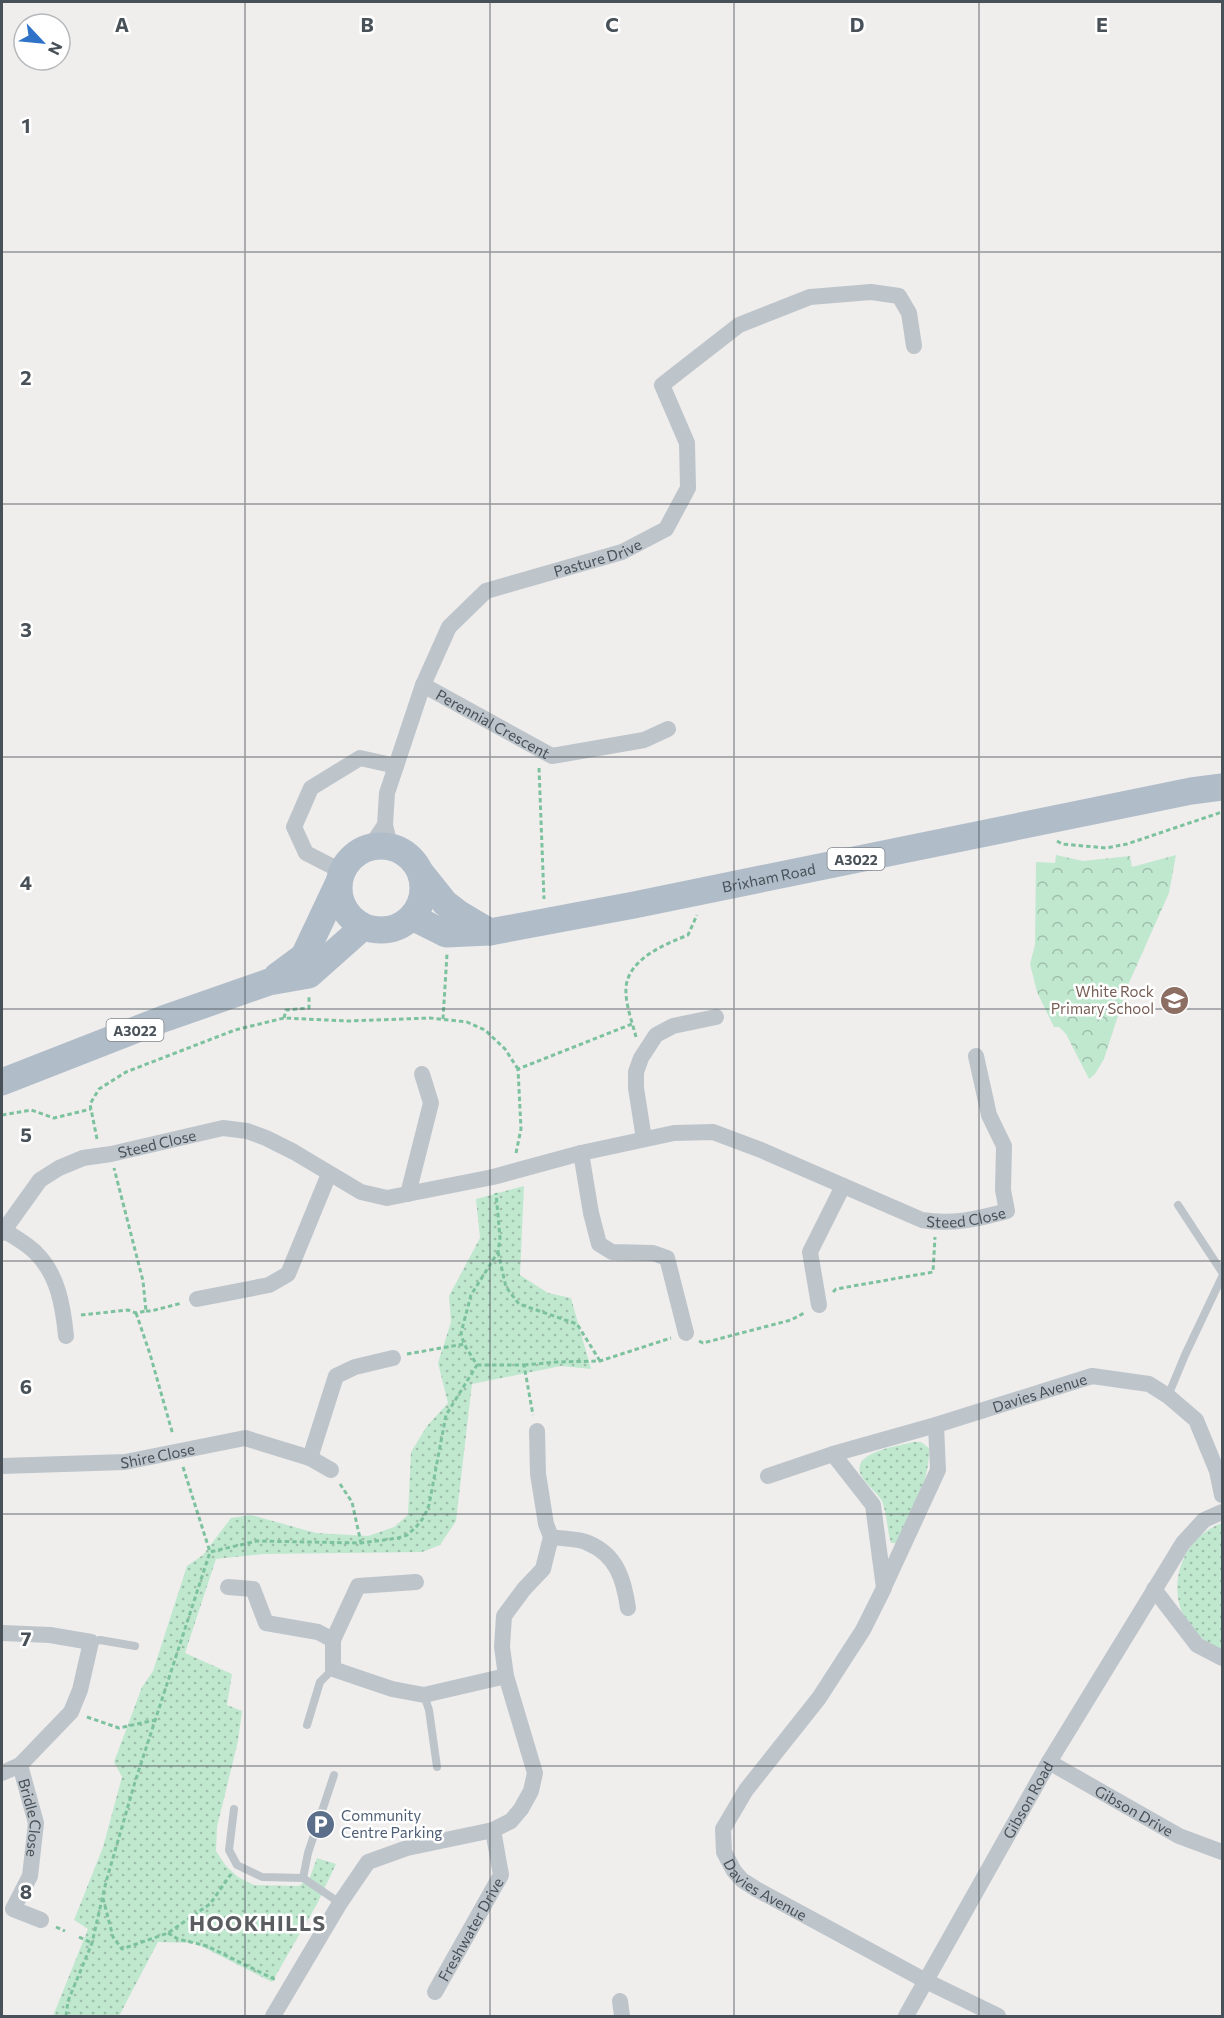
<svg xmlns="http://www.w3.org/2000/svg" width="1224" height="2018" viewBox="0 0 1224 2018" font-family="Commissioner,sans-serif">
<style>
.grass{fill:url(#grass-dots)}
.forest{fill:url(#forest-crowns)}
.lines{fill:none;stroke-linecap:round;stroke-linejoin:round}
.path{stroke:#7dc29f;stroke-width:3;stroke-dasharray:4.5 3;stroke-linecap:butt}
.lane{stroke:#bdc5cb;stroke-width:8}
.street{stroke:#bdc5cb;stroke-width:16}
.primary{stroke:#b0bdc9;stroke-width:27}
.grid{fill:none;stroke:#485058;stroke-width:1.5;stroke-opacity:0.55}
.labels{text-anchor:middle;dominant-baseline:central;stroke-width:5;stroke-linejoin:round;paint-order:stroke}
.shield{fill:#fff;stroke:#7f848a;stroke-width:1.5}
.shield-label{font-size:14px;font-weight:bold;fill:#485058}
.street-label{font-size:15px;fill:#485058;stroke:#fff}
.education-label{font-size:15px;fill:#785e54;stroke:#fff;text-anchor:end}
.service-label{font-size:15px;fill:#4e5e75;stroke:#fff;text-anchor:start}
.district-label{font-size:21px;font-weight:bold;letter-spacing:1.5px;fill:#5b5e61;stroke:#fff}
.grid-label{font-size:20px;text-anchor:middle;font-weight:bold;fill:#485058;stroke:#fff;stroke-width:5;stroke-linejoin:round;paint-order:stroke}
</style>
<defs>
<pattern id="grass-dots" width="8" height="8" patternUnits="userSpaceOnUse" patternTransform="scale(1.5)"><rect width="8" height="8" fill="#c0e8cf"/><path d="M2 2h.1M6 6h.1" fill="none" stroke="#9ebeab" stroke-width="1.8" stroke-linecap="round"/></pattern>
<pattern id="forest-crowns" width="20" height="18" patternUnits="userSpaceOnUse" patternTransform="scale(1.5)"><rect width="20" height="18" fill="#c0e8cf"/><path d="M2 6a3 3 0 1 1 6 0M12 15a3 3 0 1 1 6 0" fill="none" stroke="#9ebeab"/></pattern>
</defs>
<rect width="100%" height="100%" fill="#f0eded"/>
<g class="grass">
<path d="M524,1186L520,1275L548,1293L571,1298L591,1369L561,1366L472,1384L456,1521L440,1545L422,1552L264,1554L216,1559L185,1653L232,1674L227,1705L242,1711L238,1741L217,1827L216,1851L226,1866L238,1877L254,1885L299,1886L310,1877L317,1858L336,1864L317,1904L272,1982L195,1943L158,1942L119,2016H53L88,1929L74,1920L103,1847L122,1777L114,1762L142,1687L153,1671L187,1566L203,1555L231,1518L251,1515L316,1533L368,1536L394,1527L408,1515L411,1452L427,1426L448,1403L438,1363L451,1322L449,1296L480,1238L476,1199Z"/>
<path d="M913,1442H921L929,1448C930,1483 911,1512 897,1543H891C887,1530 887,1514 882,1501C877,1492 866,1485 861,1475C850,1452 899,1446 913,1442Z"/>
<path d="M1222,1523V1650C1210,1643 1197,1637 1189,1626C1164,1589 1181,1538 1222,1523Z"/>
</g>
<path class="forest" d="M1056,855L1083,861L1130,856L1132,867L1176,855L1169,893L1128,985L1104,1059L1095,1074L1089,1079L1066,1034L1059,1027H1054L1037,992L1030,964L1035,945L1036,862L1055,863Z"/>
<g class="lines">
<g class="path">
<path d="M539,768L544,899"/>
<path d="M1057,841L1062,844L1106,848L1127,844L1222,812"/>
<path d="M284,1018L286,1010L309,1008V997"/>
<path d="M443,1019L447,954"/>
<path d="M636,1037C632,1021 625,1004 626,987C629,958 666,944 688,935L697,915"/>
<path d="M2,1115L31,1110L54,1118L91,1109"/>
<path d="M97,1139L90,1104L99,1089L126,1072L235,1030L284,1018L348,1021L430,1018L467,1022L485,1030L505,1049L518,1069"/>
<path d="M516,1153L521,1129L518,1069L632,1024"/>
<path d="M498,1252L506,1287L519,1304L577,1324L600,1361"/>
<path d="M833,1292L836,1289L933,1272L935,1237"/>
<path d="M146,1311H151L182,1303"/>
<path d="M136,1313L150,1354L173,1435"/>
<path d="M81,1315L128,1310L136,1313L146,1311L143,1281L114,1168"/>
<path d="M699,1341L703,1343L791,1320L804,1313"/>
<path d="M407,1354L464,1344"/>
<path d="M477,1365H524L533,1415"/>
<path d="M524,1365L557,1362L600,1361L671,1338"/>
<path d="M183,1467L210,1552"/>
<path d="M340,1484L352,1502L361,1543"/>
<path d="M87,1717L119,1728L155,1720"/>
<path d="M103,1898L113,1937L122,1949L168,1933L210,1904L231,1874"/>
<path d="M56,1927L65,1931"/>
<path d="M168,1933L178,1939L207,1946L276,1980"/>
<path d="M79,1937L92,1943"/>
<path d="M66,2016L68,2001L92,1943L106,1882L135,1782L210,1552L257,1541L361,1543L398,1538L407,1535L416,1527L424,1517L429,1505L446,1415L477,1365L464,1344L461,1333L471,1295L498,1252L500,1238L496,1193"/>
</g>
<g class="lane">
<path d="M1178,1205L1222,1272"/>
<path d="M1168,1396L1185,1355L1222,1277"/>
<path d="M91,1642L100,1640L135,1646"/>
<path d="M424,1695L429,1710L437,1767"/>
<path d="M307,1725L320,1682L333,1669"/>
<path d="M234,1809L229,1850L237,1865L262,1877L303,1878L340,1903"/>
<path d="M303,1878L308,1853L334,1775"/>
</g>
<g class="street">
<path id="s1" d="M423,685L552,756L644,740L668,729"/>
<path id="s2" d="M390,846L385,825L387,793L423,685L449,627L486,591L622,552L666,529L688,488L687,443L662,385L739,325L810,297L871,292L899,296L909,313L914,346"/>
<path d="M370,847L385,825"/>
<path d="M341,871L306,853L294,827L311,788L360,758L396,766"/>
<path d="M644,1139L636,1088V1072L641,1058L656,1035L673,1026L716,1017"/>
<path d="M581,1153L591,1213L599,1244L612,1252L653,1253L667,1258L686,1333"/>
<path d="M408,1194L431,1103L422,1074"/>
<path d="M4,1230C14,1237 26,1243 35,1252C58,1274 63,1306 66,1336"/>
<path id="s3" d="M2,1233L40,1180L59,1168L83,1158L111,1154L223,1128L247,1131L266,1138L294,1152L361,1192L387,1198L493,1177L581,1153L674,1133L713,1132L761,1150L922,1220C952,1225 978,1219 1007,1211L1003,1190L1004,1146L989,1115L976,1056"/>
<path d="M197,1299L269,1285L288,1274L329,1174"/>
<path d="M819,1305L810,1252L843,1186"/>
<path id="s4" d="M833,1454L873,1505L884,1588L863,1630L819,1698L746,1790L723,1829L724,1852L734,1871L742,1880L756,1889L926,1981L998,2016"/>
<path d="M310,1458L331,1470"/>
<path id="s5" d="M2,1466L125,1462L245,1438L310,1458L336,1376L355,1367L393,1358"/>
<path id="s6" d="M768,1476L833,1454L936,1425L1092,1376L1149,1384L1168,1396L1196,1420L1217,1471L1222,1495"/>
<path d="M551,1537C562,1539 578,1538 588,1543C617,1555 624,1580 628,1608"/>
<path d="M228,1587L253,1589L266,1623L318,1632L333,1640V1669L392,1689L424,1695L506,1676"/>
<path d="M884,1587L938,1470L936,1425"/>
<path d="M1154,1589L1197,1645L1222,1658"/>
<path d="M2,1633L50,1635L91,1642L80,1690L71,1712L20,1765"/>
<path d="M333,1640L358,1586L416,1582"/>
<path id="s7" d="M1049,1762L1179,1836L1222,1852"/>
<path id="s8" d="M2,1773L20,1765L36,1823L30,1876L13,1909L41,1920"/>
<path id="s9" d="M435,1992L501,1875L493,1830"/>
<path d="M620,2001L622,2016"/>
<path d="M273,2016L340,1903L368,1862L407,1848L493,1830L511,1821L521,1809L531,1791L535,1773L506,1676L502,1647L504,1616L524,1589L543,1569L551,1537L546,1524L538,1474L537,1431"/>
<path id="s10" d="M906,2016L1049,1762L1183,1543L1204,1520L1222,1512"/>
</g>
<g class="primary">
<circle cx="381" cy="888" r="42"/>
<path d="M421,873L445,903L458,913L490,932"/>
<path id="s11" d="M412,917L446,934L490,932L634,905L1191,791L1222,787"/>
<path d="M277,976L304,956L338,884"/>
<path d="M2,1082L163,1019L269,982L309,975L363,927"/>
</g>
</g>
<path class="grid" d="M245,2V2016M490,2V2016M734,2V2016M979,2V2016M2,252H1222M2,504H1222M2,757H1222M2,1009H1222M2,1261H1222M2,1514H1222M2,1766H1222"/>
<defs>
<symbol id="school-disc" viewBox="-11 -11 22 22"><circle r="9.5" fill="#8d6e63" stroke="#fff"/><path d="M0-5L7-2L0 1L-7-2ZM-4 1L0 2.5L4 1V4Q0 6-4 4Z" fill="#fff"/></symbol>
<symbol id="parking-disc" viewBox="-11 -11 22 22"><circle r="9.5" fill="#5c6f8a" stroke="#fff"/><path d="M-3.5-5.5H1a3.5 3.5 0 0 1 0 7H-1V5.5H-3.5ZM-1-3.4V-.6H.8a1.4 1.4 0 0 0 0-2.8Z" fill="#fff"/></symbol>
</defs>
<g fill-rule="evenodd">
<use href="#school-disc" x="1158" y="984" width="33" height="33"/>
<use href="#parking-disc" x="304" y="1808" width="33" height="33"/>
</g>
<g class="labels">
<g class="shield">
<rect x="827.5" y="848" width="57" height="22" rx="4.5"/>
<rect x="106.5" y="1019" width="57" height="22" rx="4.5"/>
</g>
<g class="shield-label">
<text x="856" y="859">A3022</text>
<text x="135" y="1030">A3022</text>
</g>
<g class="street-label">
<text stroke="none"><textPath href="#s2" startOffset="399">Pasture Drive</textPath></text>
<text stroke="none"><textPath href="#s1" startOffset="80">Perennial Crescent</textPath></text>
<text stroke="none"><textPath href="#s11" startOffset="366">Brixham Road</textPath></text>
<text stroke="none"><textPath href="#s3" startOffset="189">Steed Close</textPath></text>
<text stroke="none"><textPath href="#s3" startOffset="1042">Steed Close</textPath></text>
<text stroke="none"><textPath href="#s6" startOffset="284">Davies Avenue</textPath></text>
<text stroke="none"><textPath href="#s5" startOffset="156">Shire Close</textPath></text>
<text stroke="none"><textPath href="#s10" startOffset="248">Gibson Road</textPath></text>
<text stroke="none"><textPath href="#s7" startOffset="98">Gibson Drive</textPath></text>
<text stroke="none"><textPath href="#s8" startOffset="74">Bridle Close</textPath></text>
<text stroke="none"><textPath href="#s4" startOffset="520">Davies Avenue</textPath></text>
<text stroke="none"><textPath href="#s9" startOffset="72">Freshwater Drive</textPath></text>
</g>
<g class="education-label">
<text x="1154" y="991">White Rock<tspan x="1154" dy="17">Primary School</tspan></text>
</g>
<g class="service-label">
<text x="341" y="1815">Community<tspan x="341" dy="17">Centre Parking</tspan></text>
</g>
<g class="district-label">
<text x="258" y="1922">HOOKHILLS</text>
</g>
</g>
<g class="grid-label">
<text x="122" y="32">A</text>
<text x="367" y="32">B</text>
<text x="612" y="32">C</text>
<text x="857" y="32">D</text>
<text x="1102" y="32">E</text>
<text x="26" y="133">1</text>
<text x="26" y="385">2</text>
<text x="26" y="637">3</text>
<text x="26" y="890">4</text>
<text x="26" y="1142">5</text>
<text x="26" y="1394">6</text>
<text x="26" y="1646">7</text>
<text x="26" y="1899">8</text>
</g>
<rect width="1224" height="2018" fill="none" stroke="#485058" stroke-width="6"/>
<g transform="translate(42 42) rotate(116)"><circle r="28" fill="#ffffff" stroke="#b6b9bc" stroke-width="1.5"/>
<path d="M0-4.5L10 22L0 15L-10 22Z" fill="#2f73c8"/>
<text y="-9" font-size="16" font-weight="bold" text-anchor="middle" fill="#485058">N</text>
</g>
</svg>
